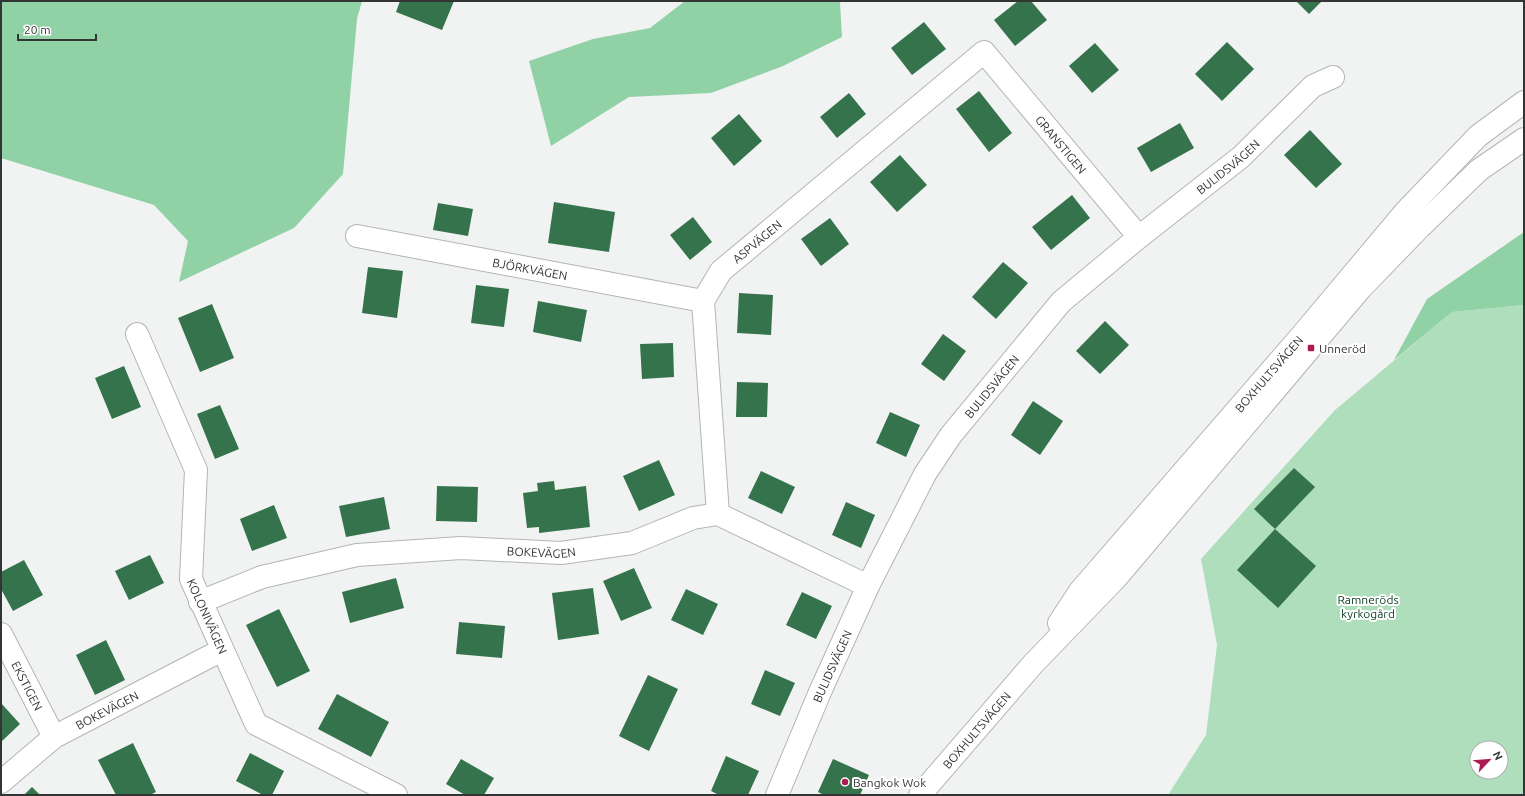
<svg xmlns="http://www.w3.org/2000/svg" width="1525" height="796" viewBox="0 0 1525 796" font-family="Ubuntu,sans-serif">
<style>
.green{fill:#afdebd;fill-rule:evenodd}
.forest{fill:#91d1a6}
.building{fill:#35734d}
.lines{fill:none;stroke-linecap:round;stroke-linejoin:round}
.minor-casing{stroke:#b3b6b3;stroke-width:24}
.minor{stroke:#fff;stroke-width:22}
.poi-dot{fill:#ac1c54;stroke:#fff;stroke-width:1.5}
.labels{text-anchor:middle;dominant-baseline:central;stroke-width:4;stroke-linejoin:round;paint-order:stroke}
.street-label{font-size:12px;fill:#333534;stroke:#fff}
.poi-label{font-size:12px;fill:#333534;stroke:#fff;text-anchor:start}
.park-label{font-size:12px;fill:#073a1f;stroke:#fff}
</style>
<rect width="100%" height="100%" fill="#f0f3f1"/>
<path class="green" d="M1524,305V795H1168L1206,735L1217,645L1201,559L1335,410L1452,312ZM1477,748H1501V772H1477Z"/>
<g class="forest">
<path d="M1,1H362L357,19L343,174L294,228L179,282L188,241L154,205L1,158Z"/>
<path d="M685,1H841L840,3L842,37L783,66L711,93L629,97L551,146L529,61L593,39L650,28Z"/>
<path d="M1524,232V305L1452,312L1394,360L1427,299Z"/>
</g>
<g class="building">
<path d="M400,1H454L442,30L396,12Z"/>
<path d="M1018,1H1031L1047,20L1015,46L994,20Z"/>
<path d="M1296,1H1322L1309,14Z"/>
<path d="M924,22L946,49L912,75L891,48Z"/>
<path d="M1227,42L1254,69L1222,101L1195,74Z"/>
<path d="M1095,43L1119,70L1092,93L1069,66Z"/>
<path d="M979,91L1012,133L989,152L956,109Z"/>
<path d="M849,93L866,114L837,138L820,117Z"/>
<path d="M739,114L762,141L734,166L711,138Z"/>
<path d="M1180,123L1194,148L1151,172L1137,148Z"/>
<path d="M1310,130L1342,164L1316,188L1284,155Z"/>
<path d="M900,155L927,185L897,212L870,182Z"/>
<path d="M1072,195L1090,218L1051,250L1032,227Z"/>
<path d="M554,202L615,212L609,252L548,243Z"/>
<path d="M438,203L473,209L468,236L433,230Z"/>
<path d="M693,217L712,242L690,260L670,235Z"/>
<path d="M830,218L849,244L821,266L801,239Z"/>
<path d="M1003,262L1028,283L996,319L972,297Z"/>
<path d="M368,267L403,271L397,318L362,313Z"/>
<path d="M476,285L509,289L504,327L471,323Z"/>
<path d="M739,293L773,295L771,335L737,333Z"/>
<path d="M538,301L587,310L581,342L533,332Z"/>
<path d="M212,304L234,358L200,372L178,318Z"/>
<path d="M1105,321L1129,345L1100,374L1076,351Z"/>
<path d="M943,334L966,351L944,381L921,364Z"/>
<path d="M673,343L674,377L642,379L640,344Z"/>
<path d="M124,366L141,407L112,419L95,378Z"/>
<path d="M737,382L768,383L767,417H736Z"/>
<path d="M1033,401L1063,421L1040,455L1011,435Z"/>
<path d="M220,405L239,449L215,459L197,414Z"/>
<path d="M890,412L920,425L906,457L876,443Z"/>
<path d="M659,460L675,495L639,511L623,476Z"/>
<path d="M1294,468L1315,487L1275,529L1254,509Z"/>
<path d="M761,471L795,487L782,514L748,498Z"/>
<path d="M554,481L555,490L586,486L590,527L539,533V527L527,528L523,493L538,491L537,483Z"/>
<path d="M437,486L478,487L477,522L436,521Z"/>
<path d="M384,497L390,529L346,537L339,506Z"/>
<path d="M846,502L875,515L861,548L832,535Z"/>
<path d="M274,505L287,538L252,551L240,519Z"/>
<path d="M1275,529L1316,566L1278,608L1237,570Z"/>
<path d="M150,555L164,583L129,600L115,571Z"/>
<path d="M24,560L43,595L13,611L1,589V572Z"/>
<path d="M634,568L652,608L621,621L603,581Z"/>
<path d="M396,578L404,608L350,623L342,592Z"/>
<path d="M593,588L599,634L558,640L552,593Z"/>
<path d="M686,589L718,604L703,635L671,620Z"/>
<path d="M802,592L832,606L816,639L786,625Z"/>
<path d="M279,609L310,671L277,687L246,625Z"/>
<path d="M459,622L505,626L502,658L456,654Z"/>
<path d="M106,640L125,680L95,695L76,655Z"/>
<path d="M765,670L795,683L780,716L751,704Z"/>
<path d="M648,675L678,689L649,751L619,736Z"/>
<path d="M337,694L389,722L371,757L318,729Z"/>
<path d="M1,703L20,724L1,742Z"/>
<path d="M133,743L156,792L150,795H116L98,760Z"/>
<path d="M250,753L284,771L272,795H263L236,781Z"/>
<path d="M726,756L759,771L748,795H719L711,791Z"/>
<path d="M461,759L494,778L484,795H465L446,784Z"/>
<path d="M833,759L869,775L860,795H824L818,792Z"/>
<path d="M32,787L40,795H24Z"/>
</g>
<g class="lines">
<defs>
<g id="minor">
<path id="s1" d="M357,236L703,301"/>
<path id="s2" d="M137,334L196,470L191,579L256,724L396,795"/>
<path id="s3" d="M718,514L703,301L721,271L984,52L1139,237"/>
<path id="s4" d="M200,602L262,577L357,555L461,548L561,553L632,543L693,518L718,514L868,586"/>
<path id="s5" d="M1059,623L1080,591L1302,335L1406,211L1478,136L1524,102"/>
<path id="s6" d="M1,634L54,737"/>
<path id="s7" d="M1,782L54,737L222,650"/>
<path id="s8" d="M777,795L820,692L868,586L925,474L951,435L1061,302L1139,237L1241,157L1313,86L1333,77"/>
<path id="s9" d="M920,795L1033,664L1117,577L1361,288L1420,227L1479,170L1524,139"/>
</g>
</defs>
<use href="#minor" class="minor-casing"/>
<use href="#minor" class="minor"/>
</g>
<g class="poi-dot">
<rect x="1307" y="344" width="8" height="8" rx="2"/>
<circle cx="845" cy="782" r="4"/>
</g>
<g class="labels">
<g class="street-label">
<text stroke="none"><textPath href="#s3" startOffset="711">GRANSTIGEN</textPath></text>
<text stroke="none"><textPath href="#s8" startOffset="788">BULIDSVÄGEN</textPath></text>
<text stroke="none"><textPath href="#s3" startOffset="295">ASPVÄGEN</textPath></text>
<text stroke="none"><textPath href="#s1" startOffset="176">BJÖRKVÄGEN</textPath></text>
<text stroke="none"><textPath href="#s5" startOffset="326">BOXHULTSVÄGEN</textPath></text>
<text stroke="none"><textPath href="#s8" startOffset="464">BULIDSVÄGEN</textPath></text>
<text stroke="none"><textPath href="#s4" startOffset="349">BOKEVÄGEN</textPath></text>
<text stroke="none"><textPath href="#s2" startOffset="298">KOLONIVÄGEN</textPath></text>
<text stroke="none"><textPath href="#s8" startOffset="140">BULIDSVÄGEN</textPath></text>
<text stroke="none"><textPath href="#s6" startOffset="58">EKSTIGEN</textPath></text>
<text stroke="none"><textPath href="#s7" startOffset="129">BOKEVÄGEN</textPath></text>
<text stroke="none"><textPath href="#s9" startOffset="86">BOXHULTSVÄGEN</textPath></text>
</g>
<g class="poi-label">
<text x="1319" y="348">Unneröd</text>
<text x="853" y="782">Bangkok Wok</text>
</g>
<g class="park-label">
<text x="1368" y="599">Ramneröds<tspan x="1368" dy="14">kyrkogård</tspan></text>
</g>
</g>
<rect width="1525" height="796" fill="none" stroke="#333534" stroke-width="4"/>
<g transform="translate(1489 760) rotate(64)"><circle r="19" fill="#ffffff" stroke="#adaeae"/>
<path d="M0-3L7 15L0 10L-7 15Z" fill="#ac1c54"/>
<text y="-6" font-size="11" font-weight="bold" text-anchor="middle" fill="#333534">N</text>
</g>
<path d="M18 34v6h78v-6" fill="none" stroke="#333534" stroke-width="2"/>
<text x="24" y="34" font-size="12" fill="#333534" stroke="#ffffff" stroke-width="3" paint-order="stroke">20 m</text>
</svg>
